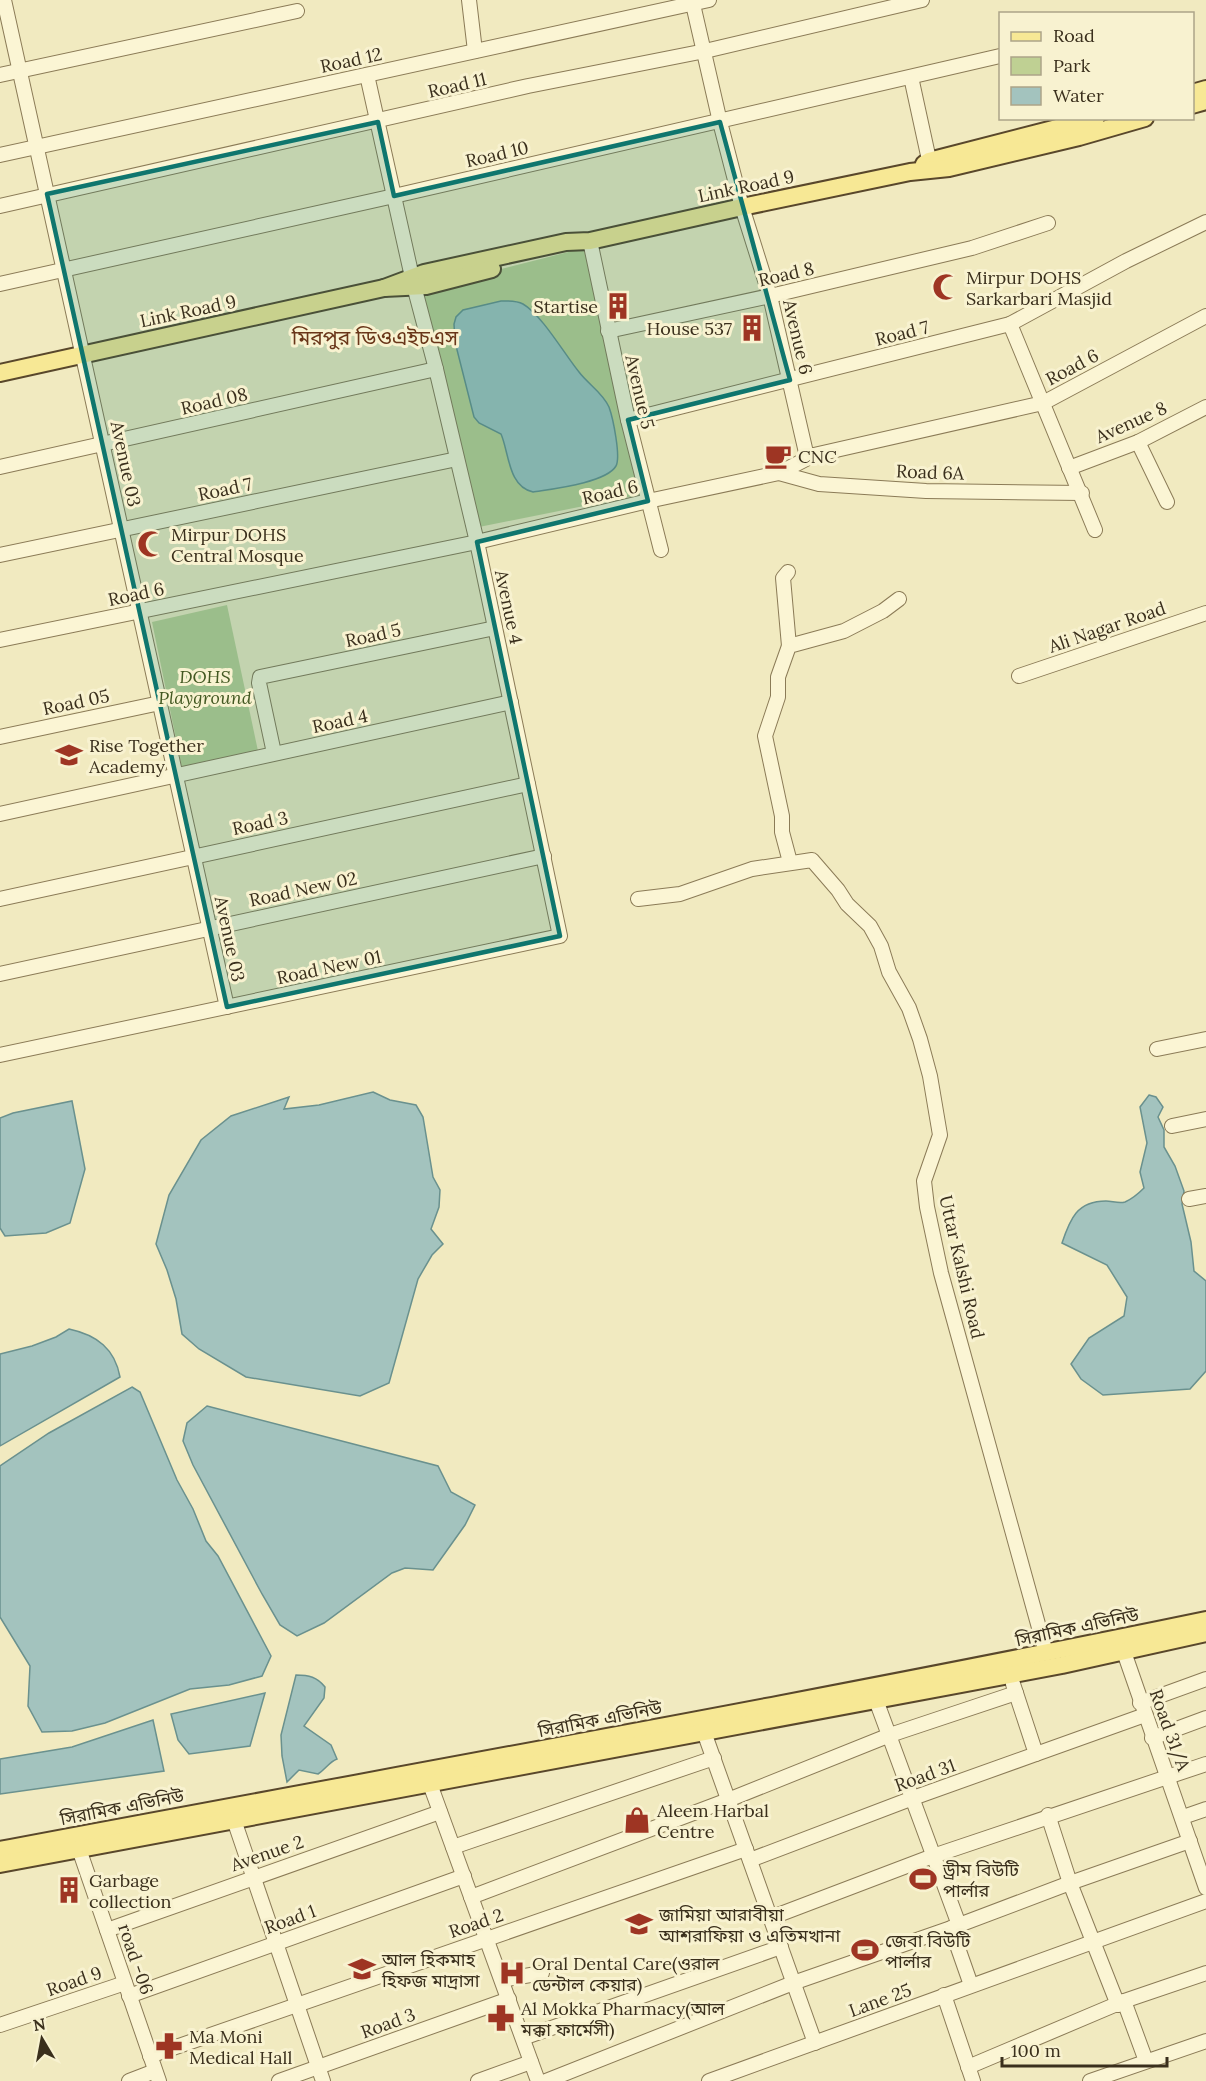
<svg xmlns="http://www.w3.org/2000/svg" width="1206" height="2081" viewBox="0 0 1206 2081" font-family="Lora,'Noto Sans Bengali',serif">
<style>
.green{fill:#bfd093}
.water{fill:#a3c3be;stroke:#6a918e;stroke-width:1.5}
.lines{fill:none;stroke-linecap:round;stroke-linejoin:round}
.minor-casing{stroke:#8b7b57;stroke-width:16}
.major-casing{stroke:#59472b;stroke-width:20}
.minor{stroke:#fbf5d4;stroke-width:14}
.major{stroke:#f7e895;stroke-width:16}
.marked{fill:#0f766e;fill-opacity:0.2;stroke:#0f766e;stroke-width:4.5;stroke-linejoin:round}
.labels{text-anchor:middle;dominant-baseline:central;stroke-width:6;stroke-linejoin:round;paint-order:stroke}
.street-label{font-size:18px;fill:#3a2f1c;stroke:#f8f2d0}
.poi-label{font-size:18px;fill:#3a2f1c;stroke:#f8f2d0;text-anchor:start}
.park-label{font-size:18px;font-style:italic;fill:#425821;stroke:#f8f2d0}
.quarter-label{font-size:21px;fill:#693619;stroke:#f8f2d0}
</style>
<rect width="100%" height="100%" fill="#f1eac0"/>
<g class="green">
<path d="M584,248L639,495L479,527L419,290Z"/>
<path d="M227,605L258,751L182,768L152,622Z"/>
</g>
<g class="water">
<path d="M501,301C509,301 516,300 523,304C542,315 565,355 579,372C588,384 603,393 609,407C613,418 621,457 616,466C606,483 551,489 533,492C508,487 509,452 501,434L479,423L474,417L455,342L454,324L456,317L463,310Z"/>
<path d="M373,1092L390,1100L416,1105L423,1117L433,1177L440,1190L439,1207L431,1229L443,1244L432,1255L418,1279L389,1383L360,1396L246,1377L199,1349L182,1334L176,1299L167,1270L156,1244L169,1195L201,1140L231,1116L289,1097L284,1109L319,1105Z"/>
<path d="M1149,1095L1156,1097L1163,1107L1158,1117L1164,1130V1147L1175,1166L1184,1191L1182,1204L1191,1242L1194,1271L1206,1281V1371L1190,1389L1103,1395L1081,1379L1071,1364L1089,1338L1124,1316L1127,1297L1107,1265L1062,1243C1070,1219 1077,1201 1106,1201C1112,1201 1119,1204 1125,1202C1132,1199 1138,1194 1144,1188L1140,1172L1147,1143L1140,1107Z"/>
<path d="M72,1101L85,1169L70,1223L46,1233L5,1236L0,1228V1118L13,1113Z"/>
<path d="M69,1329C97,1335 115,1349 120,1377L0,1446V1354L32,1346L56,1337Z"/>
<path d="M132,1387L140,1392L177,1480L193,1509L206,1541L218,1556L271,1656L262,1676L229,1685L190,1689L105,1723L72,1731L42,1732L28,1706L30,1666L0,1617V1466L49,1433Z"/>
<path d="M207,1406L438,1466L451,1492L475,1505L465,1525L433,1570L405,1568L392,1573L324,1623L297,1636L280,1625L262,1594L193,1465L183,1441L187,1423Z"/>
<path d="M296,1675C309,1675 317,1677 325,1687L324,1698L304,1726L331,1745L337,1759C329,1762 326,1769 318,1774L299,1770L287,1782L282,1756L281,1735Z"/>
<path d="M265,1693L250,1746L189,1754L178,1740L171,1714Z"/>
<path d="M153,1720L164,1771L0,1794V1759L72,1747Z"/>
</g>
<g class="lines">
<defs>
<g id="minor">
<path d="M4,0L227,1007"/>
<path d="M469,0L475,51"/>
<path d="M692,0L720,122L742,207L770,296L807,457"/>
<path d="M0,75L297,11"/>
<path d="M911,77L931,169"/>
<path d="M0,155L709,0"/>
<path d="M0,206L528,86L705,51L922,0"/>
<path d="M590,241L628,420L661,550"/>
<path d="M0,284L394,196L1000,56"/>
<path d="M1010,324L1095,530"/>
<path d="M608,331L770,296L972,248L1048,223"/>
<path d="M628,420L1010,324L1126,261L1206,222"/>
<path d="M1138,442L1167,502"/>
<path d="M0,467L436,369"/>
<path d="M1069,468L1138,442L1206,407"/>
<path d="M779,473L819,484L926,491L1082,493"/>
<path d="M0,555L457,459"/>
<path d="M788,572L783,578L789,646"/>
<path d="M0,640L477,542L648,501L779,473L814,455L1043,403L1206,316"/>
<path d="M1019,676L1206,613"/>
<path d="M0,737L160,703"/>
<path d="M274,753L259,683L260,677L495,628"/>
<path d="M0,814L511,702"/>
<path d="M790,862L782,832V816L765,736L778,697V677L789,646L844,631L883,611L899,599"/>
<path d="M0,899L528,784"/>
<path d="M638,899L680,894L752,869L812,860L838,890L847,904L870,926L881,946L889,972L909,1008L920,1039L930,1076L940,1135L924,1181L927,1207L941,1273L1046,1653"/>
<path d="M0,974L544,856"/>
<path d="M1157,1049L1206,1039"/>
<path d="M0,1055L560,936L477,542L436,369L414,286L367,75"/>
<path d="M1172,1126L1206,1119"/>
<path d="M1189,1199L1206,1196"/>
<path d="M1124,1652L1206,1888"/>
<path d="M876,1700L959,1925L951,1928L971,1985"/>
<path d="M1140,1703L1206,1679"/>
<path d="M704,1732L815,2043"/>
<path d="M1152,1738L1206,1718"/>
<path d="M1036,1754L1145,1715"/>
<path d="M430,1784L538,2081"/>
<path d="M1048,1815L1070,1883L1118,2005"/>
<path d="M1183,1817L1206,1809"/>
<path d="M234,1820L323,2081"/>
<path d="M453,1847L714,1758"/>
<path d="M79,1849L159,2081"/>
<path d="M750,1860L913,1798L1036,1754L1013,1684"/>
<path d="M471,1897L728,1800L890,1735L1016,1693"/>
<path d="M770,1918L933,1856L1206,1764"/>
<path d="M959,1925L1070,1883L1190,1841"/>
<path d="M107,1930L440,1812"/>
<path d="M502,1980L542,1973"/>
<path d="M944,1995L973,2081"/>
<path d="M129,1996L464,1876"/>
<path d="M1124,2001L1146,2061"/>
<path d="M0,2025L125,1983"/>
<path d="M523,2038L781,1947"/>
<path d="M150,2056L746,1849"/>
<path d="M968,2067L1124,2001L1206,1973"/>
<path d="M129,2081L155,2071"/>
<path d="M279,2081L509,1999"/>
<path d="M478,2081L531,2062"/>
<path d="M546,2081L793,1983L951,1928"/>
<path d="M709,2081L1206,1901"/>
<path d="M1090,2081L1206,2041"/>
</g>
<g id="major">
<path d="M1192,93L1206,89"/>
<path d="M1192,105L1206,101"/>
<path d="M924,164L929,161L1096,118"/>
<path d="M384,288L424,273L566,242L590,241L742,207L910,172L949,168L1079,137L1145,118"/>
<path d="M0,373L384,288L426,286L492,269"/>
<path d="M0,1850C402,1774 805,1703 1206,1620"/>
<path d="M0,1864L1062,1665L1206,1633"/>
</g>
</defs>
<use href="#minor" class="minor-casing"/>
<use href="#major" class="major-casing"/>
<use href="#minor" class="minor"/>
<use href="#major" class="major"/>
</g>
<path class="marked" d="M378,122L394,196L720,122L790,380L628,420L648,501L477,542L560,936L227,1007L47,194Z"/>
<defs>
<symbol id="mosque-bare" viewBox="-9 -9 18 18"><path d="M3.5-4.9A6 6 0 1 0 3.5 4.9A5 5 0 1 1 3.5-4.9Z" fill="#9e3523" stroke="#f8f2d0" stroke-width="2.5" paint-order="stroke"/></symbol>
<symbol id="building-bare" viewBox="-9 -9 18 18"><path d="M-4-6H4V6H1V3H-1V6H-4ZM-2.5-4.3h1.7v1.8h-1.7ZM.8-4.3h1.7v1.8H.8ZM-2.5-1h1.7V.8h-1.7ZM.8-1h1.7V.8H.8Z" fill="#9e3523" stroke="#f8f2d0" stroke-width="2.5" paint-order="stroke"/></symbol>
<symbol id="cafe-bare" viewBox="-9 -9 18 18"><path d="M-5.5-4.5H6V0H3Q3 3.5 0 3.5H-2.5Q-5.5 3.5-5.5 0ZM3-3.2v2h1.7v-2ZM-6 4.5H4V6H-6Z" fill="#9e3523" stroke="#f8f2d0" stroke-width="2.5" paint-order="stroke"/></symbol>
<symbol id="school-bare" viewBox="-9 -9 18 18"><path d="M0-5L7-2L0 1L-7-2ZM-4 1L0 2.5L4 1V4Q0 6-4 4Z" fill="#9e3523" stroke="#f8f2d0" stroke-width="2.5" paint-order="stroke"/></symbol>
<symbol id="shop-bare" viewBox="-9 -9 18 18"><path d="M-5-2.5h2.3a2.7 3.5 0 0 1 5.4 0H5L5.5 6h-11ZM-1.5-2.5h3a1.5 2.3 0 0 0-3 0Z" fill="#9e3523" stroke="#f8f2d0" stroke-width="2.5" paint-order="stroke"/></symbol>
<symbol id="stadium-bare" viewBox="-9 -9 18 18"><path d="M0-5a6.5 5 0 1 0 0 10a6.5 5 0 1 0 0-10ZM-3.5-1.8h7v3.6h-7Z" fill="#9e3523" stroke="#f8f2d0" stroke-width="2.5" paint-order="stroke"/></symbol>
<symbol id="hospital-bare" viewBox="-9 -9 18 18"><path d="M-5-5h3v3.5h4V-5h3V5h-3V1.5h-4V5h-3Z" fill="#9e3523" stroke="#f8f2d0" stroke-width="2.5" paint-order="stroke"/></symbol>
<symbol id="pharmacy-bare" viewBox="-9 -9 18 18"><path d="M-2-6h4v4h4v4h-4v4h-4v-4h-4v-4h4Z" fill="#9e3523" stroke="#f8f2d0" stroke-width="2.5" paint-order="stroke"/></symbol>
</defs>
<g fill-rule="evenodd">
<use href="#mosque-bare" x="927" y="268" width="38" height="38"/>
<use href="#building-bare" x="599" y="287" width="38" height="38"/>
<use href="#building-bare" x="733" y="309" width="38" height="38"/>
<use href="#cafe-bare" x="759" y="437" width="38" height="38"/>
<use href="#mosque-bare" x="132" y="525" width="38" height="38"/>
<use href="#school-bare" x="50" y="736" width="38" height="38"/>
<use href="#shop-bare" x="618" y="1801" width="38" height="38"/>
<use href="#stadium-bare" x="904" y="1860" width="38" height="38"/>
<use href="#building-bare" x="50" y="1871" width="38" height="38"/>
<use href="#school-bare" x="620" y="1905" width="38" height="38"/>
<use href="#stadium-bare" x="846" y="1931" width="38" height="38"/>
<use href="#school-bare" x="343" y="1950" width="38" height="38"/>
<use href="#hospital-bare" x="493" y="1954" width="38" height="38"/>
<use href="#pharmacy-bare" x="482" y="1999" width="38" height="38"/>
<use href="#pharmacy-bare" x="150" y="2027" width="38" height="38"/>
</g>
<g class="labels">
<g class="street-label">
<text transform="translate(351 60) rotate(-12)">Road 12</text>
<text transform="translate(457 85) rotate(-13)">Road 11</text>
<text transform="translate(497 154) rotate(-13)">Road 10</text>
<text transform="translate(746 186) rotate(-12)">Link Road 9</text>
<text transform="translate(786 274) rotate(-13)">Road 8</text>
<text transform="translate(188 311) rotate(-12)">Link Road 9</text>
<text transform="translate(902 333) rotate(-14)">Road 7</text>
<text transform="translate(798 337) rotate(77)">Avenue 6</text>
<text transform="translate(1072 367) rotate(-28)">Road 6</text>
<text transform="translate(640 392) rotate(77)">Avenue 5</text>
<text transform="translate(214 401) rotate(-13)">Road 08</text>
<text transform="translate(1131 422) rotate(-24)">Avenue 8</text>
<text transform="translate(126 464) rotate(78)">Avenue 03</text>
<text transform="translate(930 472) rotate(2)">Road 6A</text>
<text transform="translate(225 489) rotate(-12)">Road 7</text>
<text transform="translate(610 492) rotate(-13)">Road 6</text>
<text transform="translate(136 594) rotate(-12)">Road 6</text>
<text transform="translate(509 607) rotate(78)">Avenue 4</text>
<text transform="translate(1107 627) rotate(-19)">Ali Nagar Road</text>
<text transform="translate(373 635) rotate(-12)">Road 5</text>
<text transform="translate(76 702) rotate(-12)">Road 05</text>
<text transform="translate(340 721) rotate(-12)">Road 4</text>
<text transform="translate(260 823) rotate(-12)">Road 3</text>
<text transform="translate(303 889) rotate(-12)">Road New 02</text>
<text transform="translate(230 939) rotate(78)">Avenue 03</text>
<text transform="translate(329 967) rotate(-12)">Road New 01</text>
<text transform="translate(962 1267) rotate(77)">Uttar Kalshi Road</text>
<text transform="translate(1077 1627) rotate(-12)">সিরামিক এভিনিউ</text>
<text transform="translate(600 1719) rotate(-11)">সিরামিক এভিনিউ</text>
<text transform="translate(1170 1730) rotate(70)">Road 31/A</text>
<text transform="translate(925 1775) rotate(-20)">Road 31</text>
<text transform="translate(122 1807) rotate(-11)">সিরামিক এভিনিউ</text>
<text transform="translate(267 1853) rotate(-19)">Avenue 2</text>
<text transform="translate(290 1919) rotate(-20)">Road 1</text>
<text transform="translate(476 1923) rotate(-19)">Road 2</text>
<text transform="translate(136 1959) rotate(71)">road -06</text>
<text transform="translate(74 1981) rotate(-19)">Road 9</text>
<text transform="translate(880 2000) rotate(-20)">Lane 25</text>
<text transform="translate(388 2023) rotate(-20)">Road 3</text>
</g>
<g class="poi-label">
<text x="966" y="277">Mirpur DOHS<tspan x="966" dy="21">Sarkarbari Masjid</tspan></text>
<text x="598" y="306" text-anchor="end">Startise</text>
<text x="732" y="328" text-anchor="end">House 537</text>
<text x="798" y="456">CNC</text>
<text x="171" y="534">Mirpur DOHS<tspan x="171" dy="21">Central Mosque</tspan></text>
<text x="89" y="745">Rise Together<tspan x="89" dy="21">Academy</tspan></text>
<text x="657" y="1810">Aleem Harbal<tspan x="657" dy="21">Centre</tspan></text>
<text x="943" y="1869">ড্রীম বিউটি<tspan x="943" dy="21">পার্লার</tspan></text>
<text x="89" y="1880">Garbage<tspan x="89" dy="21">collection</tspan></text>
<text x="659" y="1914">জামিয়া আরাবীয়া<tspan x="659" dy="21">আশরাফিয়া ও এতিমখানা</tspan></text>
<text x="885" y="1940">জেবা বিউটি<tspan x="885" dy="21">পার্লার</tspan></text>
<text x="382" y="1959">আল হিকমাহ<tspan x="382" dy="21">হিফজ মাদ্রাসা</tspan></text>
<text x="532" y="1963">Oral Dental Care(ওরাল<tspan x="532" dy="21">ডেন্টাল কেয়ার)</tspan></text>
<text x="521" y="2008">Al Mokka Pharmacy(আল<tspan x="521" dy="21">মক্কা ফার্মেসী)</tspan></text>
<text x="189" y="2036">Ma Moni<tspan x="189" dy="21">Medical Hall</tspan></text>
</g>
<g class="park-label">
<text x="205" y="676">DOHS<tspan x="205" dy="21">Playground</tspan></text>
</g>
<g class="quarter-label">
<text x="375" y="337">মিরপুর ডিওএইচএস</text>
</g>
</g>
<rect x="999" y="12" width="195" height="108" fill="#f8f2d0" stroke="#aca488" stroke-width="1.5"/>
<rect x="1011" y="32" width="30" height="9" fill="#f7e895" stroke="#aca488" stroke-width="1.5"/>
<text x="1053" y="42" font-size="18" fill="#3a2f1c">Road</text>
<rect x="1011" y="57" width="30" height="18" fill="#bfd093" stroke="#aca488" stroke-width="1.5"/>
<text x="1053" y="72" font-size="18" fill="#3a2f1c">Park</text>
<rect x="1011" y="87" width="30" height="18" fill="#a3c3be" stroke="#aca488" stroke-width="1.5"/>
<text x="1053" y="102" font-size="18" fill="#3a2f1c">Water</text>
<g transform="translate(42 2039) rotate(350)" stroke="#f8f2d0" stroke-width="4.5" paint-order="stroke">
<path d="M0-4.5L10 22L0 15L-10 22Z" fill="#3a2f1c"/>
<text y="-9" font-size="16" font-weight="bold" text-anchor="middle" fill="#3a2f1c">N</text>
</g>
<path d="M1002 2057v9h165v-9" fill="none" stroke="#3a2f1c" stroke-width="3"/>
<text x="1011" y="2057" font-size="18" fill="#3a2f1c" stroke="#f8f2d0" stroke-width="4.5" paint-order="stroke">100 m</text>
</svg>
